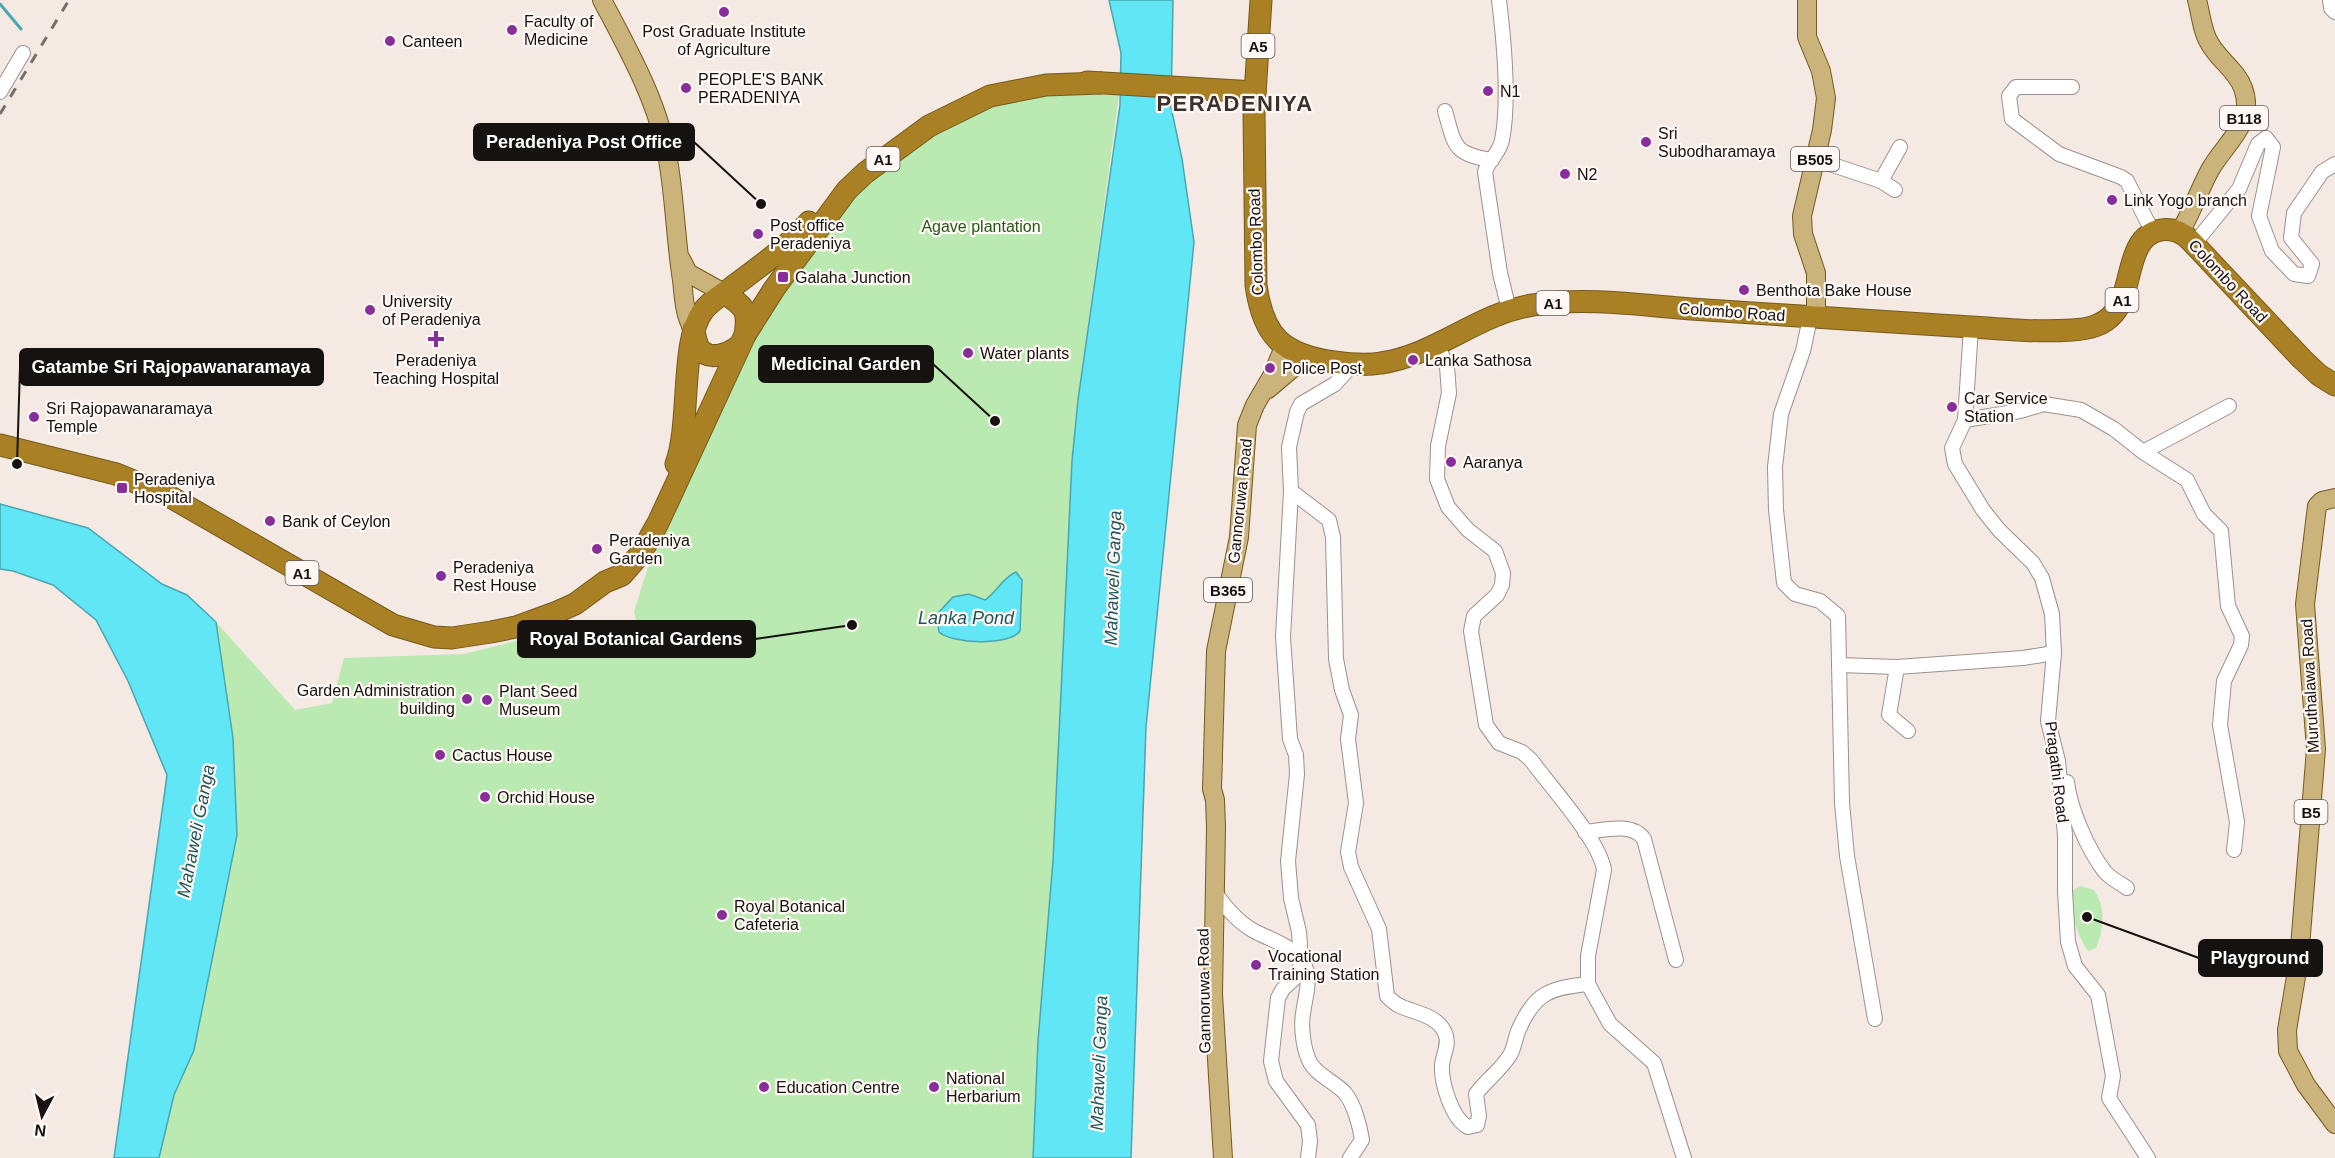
<svg xmlns="http://www.w3.org/2000/svg" width="2335" height="1158" viewBox="0 0 2335 1158" font-family="Arial,sans-serif">
<style>
.green{fill:#bbe9b2}
.water{fill:#61e6f6;stroke:#4aa6b1;stroke-width:1.5}
.lines{fill:none;stroke-linecap:round;stroke-linejoin:round}
.stream{stroke:#4aa6b1;stroke-width:3}
.minor-casing{stroke:#9c918c;stroke-width:16}
.major-casing{stroke:#755a1d;stroke-width:20}
.highway-casing{stroke:#755a1d;stroke-width:23}
.minor{stroke:#fff;stroke-width:14}
.major{stroke:#cbb37c;stroke-width:18}
.highway{stroke:#a98024;stroke-width:21}
.rail{stroke:#756e6b;stroke-width:3;stroke-dasharray:10 10;stroke-linecap:butt}
.poi-dot{fill:#882e9a;stroke:#fff8f5;stroke-width:2}
.labels{text-anchor:middle;dominant-baseline:central;stroke-width:4.5;stroke-linejoin:round;paint-order:stroke}
.shield{fill:#fff8f5;stroke:#5b5755;stroke-width:1.5}
.shield-label{font-size:15px;font-weight:bold;fill:#151210}
.poi-label{font-size:16px;fill:#151210;stroke:#fff8f5;text-anchor:start}
.park-label{font-size:16px;fill:#225a14;stroke:#fff8f5}
.street-label{font-size:16px;fill:#151210;stroke:#fff8f5}
.water-label{font-size:18px;font-style:italic;fill:#1e565d;stroke:#fff8f5}
.district-label{font-size:22px;font-weight:bold;letter-spacing:1.5px;fill:#3a312d;stroke:#fff8f5}
.leader{fill:none;stroke:#151210;stroke-width:2}
.callout-dot{fill:#151210;stroke:#fff8f5;stroke-width:2}
.callout{fill:#151210;stroke:#151210;stroke-width:2}
.callout-label{font-size:18px;text-anchor:middle;font-weight:bold;fill:#fff}
</style>
<rect width="100%" height="100%" fill="#f5e9e4"/>
<g class="green">
<path d="M1047,95H1119L1078,400L1072,461L1053,861L1038,1041L1033,1158H159L174,1095L194,1050L237,835L233,738L216,622L295,710L332,703L344,658L464,654L567,628L596,645L639,630L634,612L651,557L760,323L859,191L928,137L988,107Z"/>
<path d="M2080,886L2094,890C2106,908 2104,929 2096,948L2088,951C2076,933 2072,915 2069,893Z"/>
</g>
<g class="water">
<path d="M1109,0H1173L1171,107L1182,159L1194,242L1146,727L1131,1158H1033L1038,1041L1053,861L1072,461L1078,400L1120,105L1121,53Z"/>
<path d="M0,504L88,528L162,584L187,595L216,622L233,738L237,835L194,1050L174,1095L159,1158H114L167,775L128,681L96,620L53,585L13,571L0,569Z"/>
<path d="M1016,572L1022,580L1020,631C1009,646 952,644 939,632L937,617L939,612L953,597L969,594L985,600C997,592 1003,577 1016,572Z"/>
</g>
<g class="lines">
<path class="stream" d="M0,4L21,29"/>
<defs>
<g id="minor">
<path d="M1499,0C1504,41 1510,100 1502,140C1499,155 1488,160 1485,172L1500,273L1509,310"/>
<path d="M2330,0L2331,8L2335,12"/>
<path d="M2072,87H2016L2009,96L2012,119L2059,154L2121,177L2127,181L2153,233"/>
<path d="M0,92L23,53"/>
<path d="M1445,111C1455,146 1453,154 1492,160"/>
<path d="M1815,159L1881,181L1900,147"/>
<path d="M1881,181L1895,190"/>
<path d="M2194,244L2239,189L2258,144L2266,138L2273,147L2259,216L2272,251L2294,274L2308,276L2312,264L2291,238L2294,213L2322,172L2335,164"/>
<path d="M1810,318L1803,351L1781,414L1775,467L1776,510L1784,583L1795,594L1820,601L1838,616L1842,803L1847,856L1875,1019"/>
<path d="M1971,327L1965,420L1952,448L1955,464L1983,510L1999,530L2033,563L2042,578L2052,614L2054,653L2048,721L2058,761L2065,835V891L2068,942L2075,966L2098,995L2113,1076L2109,1098L2148,1158"/>
<path d="M1437,344L1447,367L1449,393L1438,446L1437,479L1448,507L1468,530L1495,551L1503,573L1502,585L1497,595L1474,616L1471,631L1486,725L1499,743L1522,752L1531,760C1550,786 1600,841 1604,870L1588,956V984L1610,1024L1654,1063L1684,1158"/>
<path d="M1965,420L2020,411L2044,404L2081,410L2114,429L2143,452L2187,480L2204,514L2221,531L2228,606L2242,636L2241,645L2224,681L2220,725L2237,822L2234,850"/>
<path d="M2143,452L2229,406"/>
<path d="M1291,491L1329,520L1333,537L1336,659L1342,690L1351,715L1348,739L1356,803L1348,852L1351,867L1379,929L1387,996C1390,999 1394,1003 1398,1005C1413,1013 1437,1014 1445,1033C1450,1044 1443,1054 1442,1065C1441,1083 1452,1119 1468,1127L1477,1125L1479,1116L1476,1094C1486,1080 1501,1070 1510,1055C1515,1047 1515,1037 1519,1029C1535,992 1551,988 1588,984"/>
<path d="M1839,665L1897,667"/>
<path d="M1908,731L1889,715L1897,667L2023,658L2054,653"/>
<path d="M2067,782C2070,809 2088,850 2105,872C2110,878 2120,883 2127,888"/>
<path d="M1585,832C1604,830 1632,822 1644,839L1676,960"/>
<path d="M1214,891C1225,907 1238,923 1256,932C1272,940 1292,946 1302,961C1313,977 1305,996 1303,1014C1301,1025 1303,1044 1307,1055C1312,1074 1333,1080 1345,1093C1354,1104 1360,1126 1362,1140L1350,1158"/>
<path d="M1308,1158L1310,1141L1308,1125L1276,1081L1271,1061L1278,998L1283,989L1298,975L1301,959L1299,932L1291,898L1288,861L1297,774L1296,755L1290,739L1283,637L1291,491L1289,447L1297,412L1301,404L1335,384L1353,364"/>
</g>
<g id="major">
<path d="M602,0C629,51 661,107 669,166C675,204 676,242 682,280C684,297 684,314 693,329"/>
<path d="M1807,0V37L1821,71L1826,98L1822,130L1802,216L1803,234L1816,273V318"/>
<path d="M2180,232C2192,212 2199,190 2210,170C2225,143 2256,123 2243,88C2237,71 2219,60 2210,44C2202,32 2201,14 2197,0"/>
<path d="M681,259L688,273L724,293"/>
<path d="M1268,389L1307,356"/>
<path d="M2335,498L2322,501L2317,506L2305,604L2316,749L2299,959L2287,1030L2288,1051L2306,1085L2335,1124"/>
<path d="M1223,1158L1213,994L1216,827L1215,800L1212,789L1216,651L1239,537L1247,425L1255,405L1272,376L1284,347"/>
</g>
<g id="highway">
<path d="M1261,0L1254,110L1256,285C1263,337 1283,355 1334,362C1349,364 1365,366 1381,363C1436,355 1479,313 1533,305C1585,297 1640,305 1691,309C1774,315 1857,320 1939,325C1983,327 2028,333 2072,330C2088,329 2103,326 2114,313C2134,290 2125,236 2161,230C2173,228 2182,232 2190,240L2302,359L2319,375L2335,385"/>
<path d="M1087,82L1255,92"/>
<path d="M724,293C745,307 749,310 745,335"/>
<path d="M693,329C695,334 696,343 699,348C709,362 728,354 739,346"/>
<path d="M0,445L116,474L167,495L393,625L434,637L452,638L491,632L516,627L557,612L575,604L605,582L622,575L641,553L658,523L745,335L774,289L847,190L865,173L929,126L990,96L1046,85L1101,83"/>
<path d="M676,464C691,424 680,341 703,311C710,301 722,295 731,288C759,267 786,248 809,222"/>
</g>
</defs>
<use href="#minor" class="minor-casing"/>
<use href="#major" class="major-casing"/>
<use href="#highway" class="highway-casing"/>
<use href="#minor" class="minor"/>
<use href="#major" class="major"/>
<use href="#highway" class="highway"/>
<path class="rail" d="M0,114L69,0"/>
</g>
<g class="poi-dot">
<circle cx="724" cy="12" r="6"/>
<circle cx="512" cy="30" r="6"/>
<circle cx="390" cy="41" r="6"/>
<circle cx="686" cy="88" r="6"/>
<circle cx="1488" cy="91" r="6"/>
<circle cx="1646" cy="142" r="6"/>
<circle cx="1565" cy="174" r="6"/>
<circle cx="2112" cy="200" r="6"/>
<circle cx="758" cy="234" r="6"/>
<rect x="777" y="271" width="12" height="12" rx="3"/>
<circle cx="1744" cy="290" r="6"/>
<circle cx="370" cy="310" r="6"/>
<path d="M433 330h6v6h6v6h-6v6h-6v-6h-6v-6h6z"/>
<circle cx="968" cy="353" r="6"/>
<circle cx="1413" cy="360" r="6"/>
<circle cx="1270" cy="368" r="6"/>
<circle cx="1952" cy="407" r="6"/>
<circle cx="34" cy="417" r="6"/>
<circle cx="1451" cy="462" r="6"/>
<rect x="116" y="482" width="12" height="12" rx="3"/>
<circle cx="270" cy="521" r="6"/>
<circle cx="597" cy="549" r="6"/>
<circle cx="441" cy="576" r="6"/>
<circle cx="467" cy="699" r="6"/>
<circle cx="487" cy="700" r="6"/>
<circle cx="440" cy="755" r="6"/>
<circle cx="485" cy="797" r="6"/>
<circle cx="722" cy="915" r="6"/>
<circle cx="1256" cy="965" r="6"/>
<circle cx="764" cy="1087" r="6"/>
<circle cx="934" cy="1087" r="6"/>
</g>
<g class="labels">
<g class="shield">
<rect x="1241.5" y="34" width="33" height="24" rx="4.5"/>
<rect x="2220" y="106" width="48" height="24" rx="4.5"/>
<rect x="866.5" y="147" width="33" height="24" rx="4.5"/>
<rect x="1791" y="147" width="48" height="24" rx="4.5"/>
<rect x="2105.5" y="288" width="33" height="24" rx="4.5"/>
<rect x="1536.5" y="291" width="33" height="24" rx="4.5"/>
<rect x="285.5" y="561" width="33" height="24" rx="4.5"/>
<rect x="1204" y="578" width="48" height="24" rx="4.5"/>
<rect x="2294.5" y="800" width="33" height="24" rx="4.5"/>
</g>
<g class="shield-label">
<text x="1258" y="46">A5</text>
<text x="2244" y="118">B118</text>
<text x="883" y="159">A1</text>
<text x="1815" y="159">B505</text>
<text x="2122" y="300">A1</text>
<text x="1553" y="303">A1</text>
<text x="302" y="573">A1</text>
<text x="1228" y="590">B365</text>
<text x="2311" y="812">B5</text>
</g>
<g class="poi-label">
<text x="524" y="21">Faculty of<tspan x="524" dy="18">Medicine</tspan></text>
<text x="724" y="31" text-anchor="middle">Post Graduate Institute<tspan x="724" dy="18">of Agriculture</tspan></text>
<text x="402" y="41">Canteen</text>
<text x="698" y="79">PEOPLE'S BANK<tspan x="698" dy="18">PERADENIYA</tspan></text>
<text x="1500" y="91">N1</text>
<text x="1658" y="133">Sri<tspan x="1658" dy="18">Subodharamaya</tspan></text>
<text x="1577" y="174">N2</text>
<text x="2124" y="200">Link Yogo branch</text>
<text x="770" y="225">Post office<tspan x="770" dy="18">Peradeniya</tspan></text>
<text x="795" y="277">Galaha Junction</text>
<text x="1756" y="290">Benthota Bake House</text>
<text x="382" y="301">University<tspan x="382" dy="18">of Peradeniya</tspan></text>
<text x="980" y="353">Water plants</text>
<text x="436" y="360" text-anchor="middle">Peradeniya<tspan x="436" dy="18">Teaching Hospital</tspan></text>
<text x="1425" y="360">Lanka Sathosa</text>
<text x="1282" y="368">Police Post</text>
<text x="1964" y="398">Car Service<tspan x="1964" dy="18">Station</tspan></text>
<text x="46" y="408">Sri Rajopawanaramaya<tspan x="46" dy="18">Temple</tspan></text>
<text x="1463" y="462">Aaranya</text>
<text x="134" y="479">Peradeniya<tspan x="134" dy="18">Hospital</tspan></text>
<text x="282" y="521">Bank of Ceylon</text>
<text x="609" y="540">Peradeniya<tspan x="609" dy="18">Garden</tspan></text>
<text x="453" y="567">Peradeniya<tspan x="453" dy="18">Rest House</tspan></text>
<text x="455" y="690" text-anchor="end">Garden Administration<tspan x="455" dy="18">building</tspan></text>
<text x="499" y="691">Plant Seed<tspan x="499" dy="18">Museum</tspan></text>
<text x="452" y="755">Cactus House</text>
<text x="497" y="797">Orchid House</text>
<text x="734" y="906">Royal Botanical<tspan x="734" dy="18">Cafeteria</tspan></text>
<text x="1268" y="956">Vocational<tspan x="1268" dy="18">Training Station</tspan></text>
<text x="946" y="1078">National<tspan x="946" dy="18">Herbarium</tspan></text>
<text x="776" y="1087">Education Centre</text>
</g>
<g class="park-label">
<text x="981" y="226">Agave plantation</text>
</g>
<g class="street-label">
<text transform="translate(1256 242) rotate(-92)">Colombo Road</text>
<text transform="translate(2228 281) rotate(47)">Colombo Road</text>
<text transform="translate(1732 312) rotate(4)">Colombo Road</text>
<text transform="translate(1240 501) rotate(-84)">Gannoruwa Road</text>
<text transform="translate(2310 686) rotate(-93)">Muruthalawa Road</text>
<text transform="translate(2057 772) rotate(83)">Pragathi Road</text>
<text transform="translate(1204 991) rotate(-91)">Gannoruwa Road</text>
</g>
<g class="water-label">
<text transform="translate(1113 578) rotate(-88)">Mahaweli Ganga</text>
<text x="966" y="618">Lanka Pond</text>
<text transform="translate(196 831) rotate(-79)">Mahaweli Ganga</text>
<text transform="translate(1099 1063) rotate(-88)">Mahaweli Ganga</text>
</g>
<g class="district-label">
<text x="1235" y="103">PERADENIYA</text>
</g>
</g>
<path class="leader" d="M761 204L694 142M995 421L933 364M17 464L20 367M852 625L755 639M2087 917L2199 958"/>
<g class="callout-dot">
<circle cx="761" cy="204" r="6"/>
<circle cx="995" cy="421" r="6"/>
<circle cx="17" cy="464" r="6"/>
<circle cx="852" cy="625" r="6"/>
<circle cx="2087" cy="917" r="6"/>
</g>
<g class="callout">
<rect x="474" y="124" width="220" height="36" rx="6"/>
<rect x="759" y="346" width="174" height="36" rx="6"/>
<rect x="20" y="349" width="303" height="36" rx="6"/>
<rect x="518" y="621" width="237" height="36" rx="6"/>
<rect x="2199" y="940" width="123" height="36" rx="6"/>
</g>
<g class="callout-label">
<text x="584" y="148">Peradeniya Post Office</text>
<text x="846" y="370">Medicinal Garden</text>
<text x="171" y="373">Gatambe Sri Rajopawanaramaya</text>
<text x="636" y="645">Royal Botanical Gardens</text>
<text x="2260" y="964">Playground</text>
</g>
<g transform="translate(42 1116) rotate(187)" stroke="#fff8f5" stroke-width="4.5" paint-order="stroke">
<path d="M0-4.5L10 22L0 15L-10 22Z" fill="#151210"/>
<text y="-9" font-size="16" font-weight="bold" text-anchor="middle" fill="#151210">N</text>
</g>
</svg>
